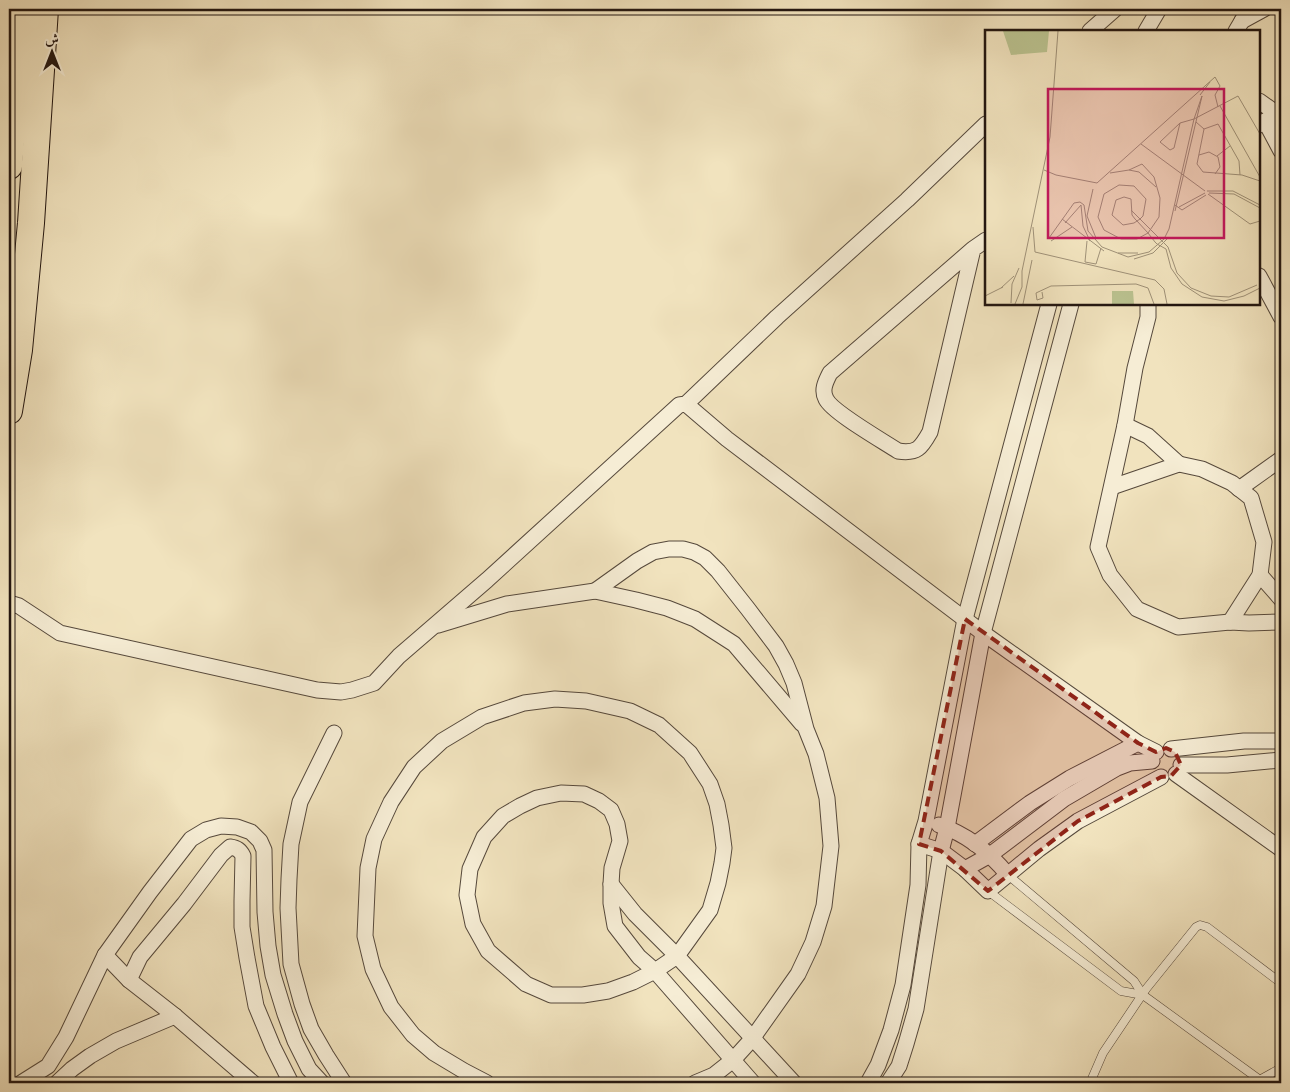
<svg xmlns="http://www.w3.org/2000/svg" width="1290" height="1092" viewBox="0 0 1290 1092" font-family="'EB Garamond',Amiri,serif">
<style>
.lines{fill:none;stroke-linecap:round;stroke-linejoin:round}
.service-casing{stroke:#56493c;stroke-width:9}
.minor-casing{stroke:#56493c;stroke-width:17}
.trunk-casing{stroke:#231610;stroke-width:28}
.service{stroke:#f6edd5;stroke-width:8}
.minor{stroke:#f6edd5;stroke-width:15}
.trunk{stroke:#f1e3be;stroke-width:26}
.marked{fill:#8f2418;fill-opacity:0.2;stroke:#8f2418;stroke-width:4;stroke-dasharray:10 6;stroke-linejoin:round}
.inset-road{fill:none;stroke:#9f9178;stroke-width:1}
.view{fill:#c2185b;fill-opacity:0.15;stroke:#c2185b;stroke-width:2.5}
.inset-edge{fill:none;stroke:#231610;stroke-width:2.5}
</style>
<rect width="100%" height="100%" fill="#f1e3be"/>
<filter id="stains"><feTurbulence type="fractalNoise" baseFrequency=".004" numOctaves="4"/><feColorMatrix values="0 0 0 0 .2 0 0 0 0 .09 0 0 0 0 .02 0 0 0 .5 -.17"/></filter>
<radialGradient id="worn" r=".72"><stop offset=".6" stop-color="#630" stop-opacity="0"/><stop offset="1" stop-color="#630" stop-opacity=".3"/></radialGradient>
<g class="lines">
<defs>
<g id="service">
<path d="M1008,875L1134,981L1143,995L1260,1080L1262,1083"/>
<path d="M988,891L1121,991L1143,995"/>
<path d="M1090,1083L1103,1053L1146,989L1196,927L1200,925L1207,927L1281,983"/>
<path d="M1254,1083L1281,1068"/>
</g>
<g id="minor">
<path d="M1242,21L1264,9"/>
<path d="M1090,31L1115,9"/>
<path d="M1146,31L1159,9"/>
<path d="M1236,31L1249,9"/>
<path d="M1259,101L1276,113"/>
<path d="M1265,121L1281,151"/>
<path d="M1259,125L1281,111"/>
<path d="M973,249L830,373C826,381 821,390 826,399C832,412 883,441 898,451C917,454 921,448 930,432L973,249L986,240"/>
<path d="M1259,276L1281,317"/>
<path d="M1148,304V317L1135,368L1125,425L1098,547L1110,575L1137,609L1178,627L1230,622L1249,623L1281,622"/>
<path d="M686,404L727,439L983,633L1138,743L1156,752"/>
<path d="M1125,425L1148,436L1179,464"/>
<path d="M1112,487L1179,464L1202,469L1232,483L1251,498L1264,542L1260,575L1230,622"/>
<path d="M1239,489L1281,459"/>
<path d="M1260,575L1281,599"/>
<path d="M595,591L637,561L653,552L669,549H683L694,552L705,558L718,571L748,609L776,646L786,664L794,683L806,729L816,754L827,798L831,846L824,906L813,942L798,974L752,1039L733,1060L714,1075L695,1083"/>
<path d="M9,603L19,606L60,633L317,690L341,692L352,690L374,683L399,656L487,580L679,405L686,404L777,317L907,200L986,124"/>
<path d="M438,625L507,604L595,591L636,600L667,608L695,619L734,644L802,724"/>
<path d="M334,733L300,802L291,844L289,879L288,908L291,964L302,1004L311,1029L326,1055L344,1083"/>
<path d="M1171,749L1244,741H1281"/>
<path d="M1181,765H1227L1281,760"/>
<path d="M1176,774L1281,849"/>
<path d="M939,825C966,834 990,853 1008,875"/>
<path d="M919,844L941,851L965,869L988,891L1039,849L1078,821L1161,777"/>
<path d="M975,844L1030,803L1070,778L1138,743"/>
<path d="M965,869L990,855L1064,799L1117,768L1130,763L1152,761"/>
<path d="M611,884L635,914L677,956L794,1083"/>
<path d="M105,955L129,980L175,1016L253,1083"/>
<path d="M129,980L140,957L184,904L221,855L230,847C237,848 240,850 243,856L242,901V927L247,958L256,1006L273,1047L291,1083"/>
<path d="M21,1083L48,1066L66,1037L105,955L150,892L191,839L206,830L221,826L237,827L251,832L260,841L264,850L265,912L268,946L273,975L285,1014L295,1041L309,1069L322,1083"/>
<path d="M57,1083L72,1069L90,1056L116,1041L175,1016"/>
<path d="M487,1083L464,1071L434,1053L413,1035L391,1007L373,969L365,936L368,868L374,839L391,802L414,767L442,741L482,717L524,703L555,699L586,701L630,711L659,725L690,753L710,784L717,804L721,825L724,848L722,863L718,883L710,910L677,956L655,971L633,982L608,991L583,995H551L526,984L488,951L473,924L467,895L470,869L484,837L503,816L520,806L537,798L561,793L584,794L599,801L611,810L617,824L620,841L612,868L611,884V903L615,926L639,957L655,971L753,1083"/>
<path d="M868,1083L878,1065L891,1030L903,985L918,885L919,844L926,821L965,619L1049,304"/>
<path d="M888,1083L899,1066L906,1044L916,1009L941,851L947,828L983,633L1071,304"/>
</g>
<g id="trunk">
<path d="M9,166L22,9"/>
<path d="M9,411L19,350L31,223L45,9"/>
</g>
</defs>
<use href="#service" class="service-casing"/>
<use href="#minor" class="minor-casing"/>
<use href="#trunk" class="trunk-casing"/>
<use href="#service" class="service"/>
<use href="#minor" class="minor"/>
<use href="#trunk" class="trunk"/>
</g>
<path class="marked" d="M965,619L1138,743L1156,752L1166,748L1175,752L1181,765L1171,776L1161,777L1078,821L988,891L941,851L919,844Z"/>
<g transform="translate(985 30)">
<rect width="275" height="275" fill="#f1e3be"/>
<path d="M18,1H64L62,22L26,25ZM127,261H148L149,274H127Z" fill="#bbc390"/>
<path class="inset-road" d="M215,65L225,52M235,76L275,147M211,92L219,99L212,134L218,142L257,145L275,151M219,99L233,94L254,131L255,145M156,114L220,161M214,125L224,122L233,127L235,137L230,144M232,126L245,116M59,140L71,145L112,153L230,47L235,56L230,65L233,77M144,140L157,134L169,147L175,168L174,187L163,203L152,209H136L119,200L113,187L119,164L134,155L149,156L161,169L158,186L155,189L149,193L138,195L127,185L131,170L139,167L146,169L147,185L150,189L152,191L163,203L170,212L172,214L181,219L186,238L197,254L217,267L239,271L259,266L275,258M125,143L144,140L154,142L171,157M108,159L102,186L111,208M222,161H248L275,175M224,163L249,164L275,178M223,164L265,194L275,191M190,175L197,180L221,165M194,177L220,163M146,180L183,217L192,243L206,258L226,266L244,267L272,255M190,181L217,66L209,89L195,93L189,118L185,120L175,112L195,93M77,189L119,221M80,193L96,175L98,196L105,211M48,197L50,222L170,250L179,259L182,274M64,208L89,173L95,172L99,175L103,201L117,217L143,227L164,222L179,209L184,199L209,89L253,66L275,104M66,211L87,197M102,211L100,232L111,234L116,218M133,223H153M149,229L168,223L182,209M16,258L29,246M57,262L58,268L52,270L51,263L66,256L151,254L163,258L169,274M0,266L18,257M26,273L27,254L34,238M30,274L37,257V241L65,107L73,1M38,274L47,230"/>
<path class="view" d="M63,59H239V208H63Z"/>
<rect width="275" height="275" class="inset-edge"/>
</g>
<rect width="1290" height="1092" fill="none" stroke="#f1e3be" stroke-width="30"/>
<rect x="10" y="10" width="1270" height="1072" fill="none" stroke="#231610" stroke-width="2.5"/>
<rect x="15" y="15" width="1260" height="1062" fill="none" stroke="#231610"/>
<g transform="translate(52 52)" stroke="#f6edd5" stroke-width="4" paint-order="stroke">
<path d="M0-4L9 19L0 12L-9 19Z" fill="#231610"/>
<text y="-8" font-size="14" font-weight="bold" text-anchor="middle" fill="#231610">ش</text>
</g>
<rect width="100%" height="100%" filter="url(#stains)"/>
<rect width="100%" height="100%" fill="url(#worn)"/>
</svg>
